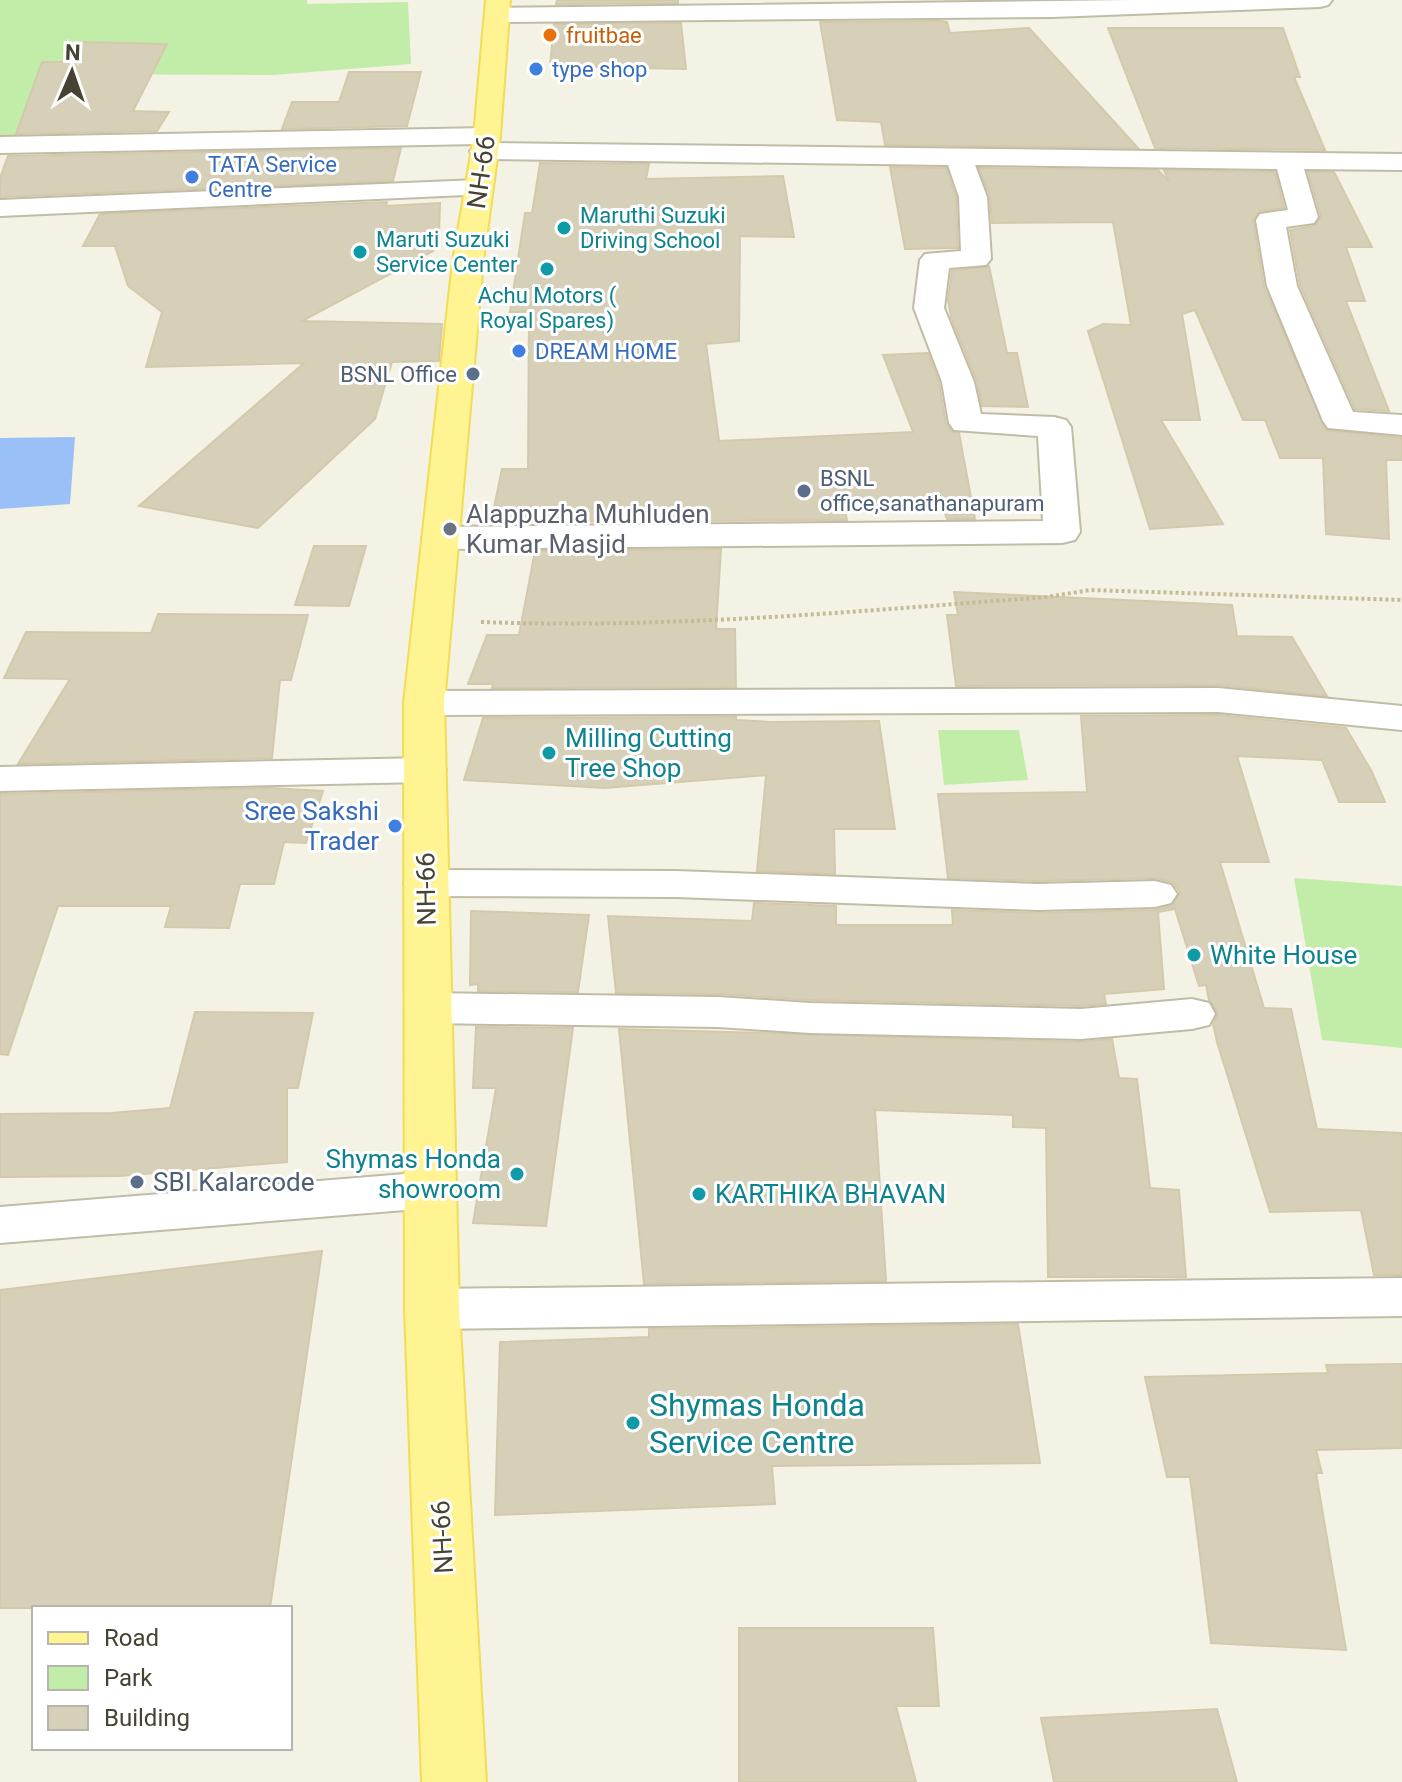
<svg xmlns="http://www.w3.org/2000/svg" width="1402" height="1782" viewBox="0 0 1402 1782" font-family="Roboto,sans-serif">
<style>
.green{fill:#c2eda8}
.water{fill:#99c1f8}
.building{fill:#d7d0b8;stroke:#d3caab;stroke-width:2}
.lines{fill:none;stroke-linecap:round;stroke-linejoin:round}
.minor-casing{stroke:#c1bca6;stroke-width:4}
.primary-casing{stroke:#f1dd56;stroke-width:4}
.path{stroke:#c4bc96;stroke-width:4;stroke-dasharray:3 3;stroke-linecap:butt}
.minor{fill:#fff;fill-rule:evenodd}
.primary{fill:#fff392;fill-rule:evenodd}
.food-dot{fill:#e8710a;stroke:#fff;stroke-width:3}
.shop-dot{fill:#3f7fe0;stroke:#fff;stroke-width:3}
.culture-dot{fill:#0f9aa8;stroke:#fff;stroke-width:3}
.service-dot{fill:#5c6f8a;stroke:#fff;stroke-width:3}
.worship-dot{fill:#6b7280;stroke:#fff;stroke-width:3}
.labels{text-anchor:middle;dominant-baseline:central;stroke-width:6;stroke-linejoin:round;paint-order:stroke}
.far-food-label{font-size:22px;fill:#c56008;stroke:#fff;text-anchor:start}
.far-shop-label{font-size:22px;fill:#366cbe;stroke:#fff;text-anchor:start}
.far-culture-label{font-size:22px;fill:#0d838f;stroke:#fff;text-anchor:start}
.far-service-label{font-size:22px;fill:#4e5e75;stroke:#fff;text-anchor:end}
.street-label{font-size:26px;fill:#474333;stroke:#fff}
.worship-label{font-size:26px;fill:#5b616d;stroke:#fff;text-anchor:start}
.culture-label{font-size:26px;fill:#0d838f;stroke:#fff;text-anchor:start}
.shop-label{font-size:26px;fill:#366cbe;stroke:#fff;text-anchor:end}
.service-label{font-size:26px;fill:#4e5e75;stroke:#fff;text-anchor:start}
.near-culture-label{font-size:32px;fill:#0d838f;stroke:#fff;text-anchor:start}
</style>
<rect width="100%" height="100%" fill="#f4f2e4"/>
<g class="green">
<path d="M0,0H307V4L408,2L411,64L274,75L56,74L21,140L0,141Z"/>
<path d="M938,730H1019L1028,780L944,785Z"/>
<path d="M1294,878L1402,886V1048L1322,1040Z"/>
</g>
<path class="water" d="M75,437L70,504L0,509V438Z"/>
<g class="building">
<path d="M557,0H678V3L556,4Z"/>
<path d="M941,21L947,22L950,33L1029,28L1138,148L885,145L881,122L837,120L820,22Z"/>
<path d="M681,23L686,69L550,66L554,24Z"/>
<path d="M1108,28H1283L1300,77H1294L1325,150L1155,148Z"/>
<path d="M79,42L167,44L133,111L169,112L157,131L16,134L42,62H63Z"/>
<path d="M349,72H421L407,126L282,129L292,102H339Z"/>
<path d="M401,148L393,181L0,197V178L8,156Z"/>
<path d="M540,163L649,164L646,179L783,176L794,237L740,236L739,341L706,344L719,441L913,432L883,355L928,353L939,383L946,424L952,432L959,433L975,519H947L942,506L844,507L847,520L491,522L502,469H528L529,312H510L525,213H532Z"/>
<path d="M890,167L946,168L956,198L958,248L905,249Z"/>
<path d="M979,168L1158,170L1169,182L1164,170L1275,172L1284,208L1260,211L1253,220L1264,287L1326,430L1402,438V460H1386L1389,539L1326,534L1323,458H1280L1265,420H1243L1195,310L1182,314L1200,420H1161L1223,524L1150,529L1088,331L1103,324L1131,325L1113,222L992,223L990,197Z"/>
<path d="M1308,172H1334L1372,247H1346L1365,301H1346L1389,411L1355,409L1300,285L1290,230L1314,226L1321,216Z"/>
<path d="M387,202L386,206L440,203L439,234L433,251L302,321L442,324L439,361L392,362L375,419L258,528L139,506L304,363L146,367L162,312L128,286L115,246H83L100,214Z"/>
<path d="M989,266L1007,353H1017L1028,407L982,406L977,381L951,317L948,300L952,271Z"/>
<path d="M314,546H366L349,606L295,605Z"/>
<path d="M721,549L716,629H735L736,687L492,688L493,684H468L487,635H519L535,551Z"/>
<path d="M954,592L1232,605L1237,636L1292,637L1327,696L1218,685L956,686L947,615H958Z"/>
<path d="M158,614L308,615L291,680H280L272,758L18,764L70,679L4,678L26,632L151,633Z"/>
<path d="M1218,715L1346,728L1372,772L1385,802H1339L1322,760L1237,756L1269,862H1220L1264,1008L1291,1009L1317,1129L1402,1133V1275H1374L1361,1210L1270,1212L1217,1042L1213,1024L1218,1013L1209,1000L1206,985L1199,986L1175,909L1158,912L1164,989L1104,994L1106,1004L1081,1006L810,1000L718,994L616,993L608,916L752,921L754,903L836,906V925H953L952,910L1038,913L1155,910L1172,906L1180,892L1172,882L1156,878L1038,881L948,878L938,794L1087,792L1081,716Z"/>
<path d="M736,717V720L771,722L879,721L895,829H834L835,874L757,871L766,775L605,788L464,780L483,718Z"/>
<path d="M269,788L323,791L306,843L284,842L274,884H240L229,928L165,927L171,906H58L8,1055L0,1054V794Z"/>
<path d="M471,911L589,915L578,992L478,991V984L470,985Z"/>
<path d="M195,1012L313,1013L298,1088H287V1162L119,1176L0,1177V1114L111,1113L170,1108Z"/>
<path d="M476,1027L573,1028L546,1226L473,1223L496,1088H473Z"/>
<path d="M619,1029L1081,1042L1112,1039L1119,1078L1137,1079L1150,1188L1179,1190L1186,1277H1048L1046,1128L1013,1127V1115L875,1110L886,1281L644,1284Z"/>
<path d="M322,1251L270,1608H0V1290Z"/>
<path d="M1018,1324L1040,1463L772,1466L775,1504L495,1515L500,1342L649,1337V1329Z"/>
<path d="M1402,1364V1448L1316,1450L1322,1473H1316L1346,1650L1211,1643L1190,1477H1167L1145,1377L1328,1373L1326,1365Z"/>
<path d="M739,1628H933L939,1706H896L916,1782H739Z"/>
<path d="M1217,1709L1237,1782H1054L1041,1718Z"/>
</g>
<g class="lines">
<defs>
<g id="minor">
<path d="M1131,0H1332L1328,5L1320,7L1053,17L497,22L489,20L485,15L489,10L497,8Z"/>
<path d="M487,128L496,130L500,136L491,143L1402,154V170L1304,169L1318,217L1314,223L1286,227L1297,286L1353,412L1402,415V435L1328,428L1323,421L1267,286L1256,220L1260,214L1288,210L1277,169L975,165L987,197L991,259L986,265L949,268L944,308L974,382L981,414L1054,417L1066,420L1071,427L1080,532L1075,540L1062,543L440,549L427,546L422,538L427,530L440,527L1043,521L1038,436L954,430L949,423L942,382L914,308L920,260L925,254L961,251L959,197L948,165L483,159L473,157L470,151L478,144L0,153V137Z"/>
<path d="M478,180L488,182L492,188L488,194L0,216V200Z"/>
<path d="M1218,688L1402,706V730L1218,712L424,715L410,711L404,703L410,695L424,691Z"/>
<path d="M425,758L440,761L446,770L440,779L425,782L0,791V767Z"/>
<path d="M426,870L676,871L1038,884L1155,881L1171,885L1177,894L1171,903L1155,907L1038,910L676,897L426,896L411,892L404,883L411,874Z"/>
<path d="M428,993L718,997L810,1003L1081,1009L1192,999L1209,1003L1215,1014L1209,1025L1192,1029L1081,1039L810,1033L718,1027L428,1023L411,1019L405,1008L411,997Z"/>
<path d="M430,1172L448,1177L455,1190L448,1203L430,1208L0,1243V1207Z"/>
<path d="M1402,1278V1316L432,1329L413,1323L405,1309L413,1295L432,1289Z"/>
</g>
<path id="primary" d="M486,0H510L500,136L483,261L444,703L459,1309L486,1782H422L405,1309L404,703L453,261L474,136Z"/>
</defs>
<use href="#minor" class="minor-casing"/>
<use href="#primary" class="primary-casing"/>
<path class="path" d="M481,622C670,629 859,611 1047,597L1090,590L1402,600"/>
<use href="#minor" class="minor"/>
<use href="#primary" class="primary"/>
</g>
<circle class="food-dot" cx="550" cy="35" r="8"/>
<g class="shop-dot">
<circle cx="536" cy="69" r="8"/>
<circle cx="192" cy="177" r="8"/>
<circle cx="519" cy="351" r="8"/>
<circle cx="395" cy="826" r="8"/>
</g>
<g class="culture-dot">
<circle cx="564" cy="228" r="8"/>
<circle cx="360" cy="252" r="8"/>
<circle cx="547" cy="269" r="8"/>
<circle cx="549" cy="753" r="8"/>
<circle cx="1194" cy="955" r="8"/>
<circle cx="517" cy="1174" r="8"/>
<circle cx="699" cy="1194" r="8"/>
<circle cx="633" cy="1423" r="8"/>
</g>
<g class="service-dot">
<circle cx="473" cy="374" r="8"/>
<circle cx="804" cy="491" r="8"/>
<circle cx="137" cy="1182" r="8"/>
</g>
<circle class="worship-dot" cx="450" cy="529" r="8"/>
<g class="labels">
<g class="far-food-label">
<text x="566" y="35">fruitbae</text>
</g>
<g class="far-shop-label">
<text x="552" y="69">type shop</text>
<text x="208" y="164">TATA Service<tspan x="208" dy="25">Centre</tspan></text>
<text x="535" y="351">DREAM HOME</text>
</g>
<g class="far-culture-label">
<text x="580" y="215">Maruthi Suzuki<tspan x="580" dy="25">Driving School</tspan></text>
<text x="376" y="239">Maruti Suzuki<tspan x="376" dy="25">Service Center</tspan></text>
<text x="547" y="295" text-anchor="middle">Achu Motors (<tspan x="547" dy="25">Royal Spares)</tspan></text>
</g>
<g class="far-service-label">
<text x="457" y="374">BSNL Office</text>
<text x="820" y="478" text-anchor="start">BSNL<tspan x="820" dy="25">office,sanathanapuram</tspan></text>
</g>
<g class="street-label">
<text transform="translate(481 172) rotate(-82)">NH-66</text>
<text transform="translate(426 889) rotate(-91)">NH-66</text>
<text transform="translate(442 1537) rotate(-93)">NH-66</text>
</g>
<g class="worship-label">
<text x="466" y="514">Alappuzha Muhluden<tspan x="466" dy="30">Kumar Masjid</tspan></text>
</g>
<g class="culture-label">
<text x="565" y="738">Milling Cutting<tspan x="565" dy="30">Tree Shop</tspan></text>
<text x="1210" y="955">White House</text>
<text x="501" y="1159" text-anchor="end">Shymas Honda<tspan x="501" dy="30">showroom</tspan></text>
<text x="715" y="1194">KARTHIKA BHAVAN</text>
</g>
<g class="shop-label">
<text x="379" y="811">Sree Sakshi<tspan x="379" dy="30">Trader</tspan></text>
</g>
<g class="service-label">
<text x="153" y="1182">SBI Kalarcode</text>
</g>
<g class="near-culture-label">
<text x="649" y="1405">Shymas Honda<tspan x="649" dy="37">Service Centre</tspan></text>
</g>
</g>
<rect x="32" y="1606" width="260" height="144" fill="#ffffff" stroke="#b5b4ad" stroke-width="2"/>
<rect x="48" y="1632" width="40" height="12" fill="#fff392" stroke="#b5b4ad" stroke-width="2"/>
<text x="104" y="1646" font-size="24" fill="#474333">Road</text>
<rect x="48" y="1666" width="40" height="24" fill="#c2eda8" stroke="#b5b4ad" stroke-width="2"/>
<text x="104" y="1686" font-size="24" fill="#474333">Park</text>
<rect x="48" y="1706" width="40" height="24" fill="#d7d0b8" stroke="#b5b4ad" stroke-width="2"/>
<text x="104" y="1726" font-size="24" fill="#474333">Building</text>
<g transform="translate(72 72) rotate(2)" stroke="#ffffff" stroke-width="6" paint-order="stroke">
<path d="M0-6L14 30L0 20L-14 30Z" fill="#474333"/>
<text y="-12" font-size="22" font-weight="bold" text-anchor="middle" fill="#474333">N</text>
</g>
</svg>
